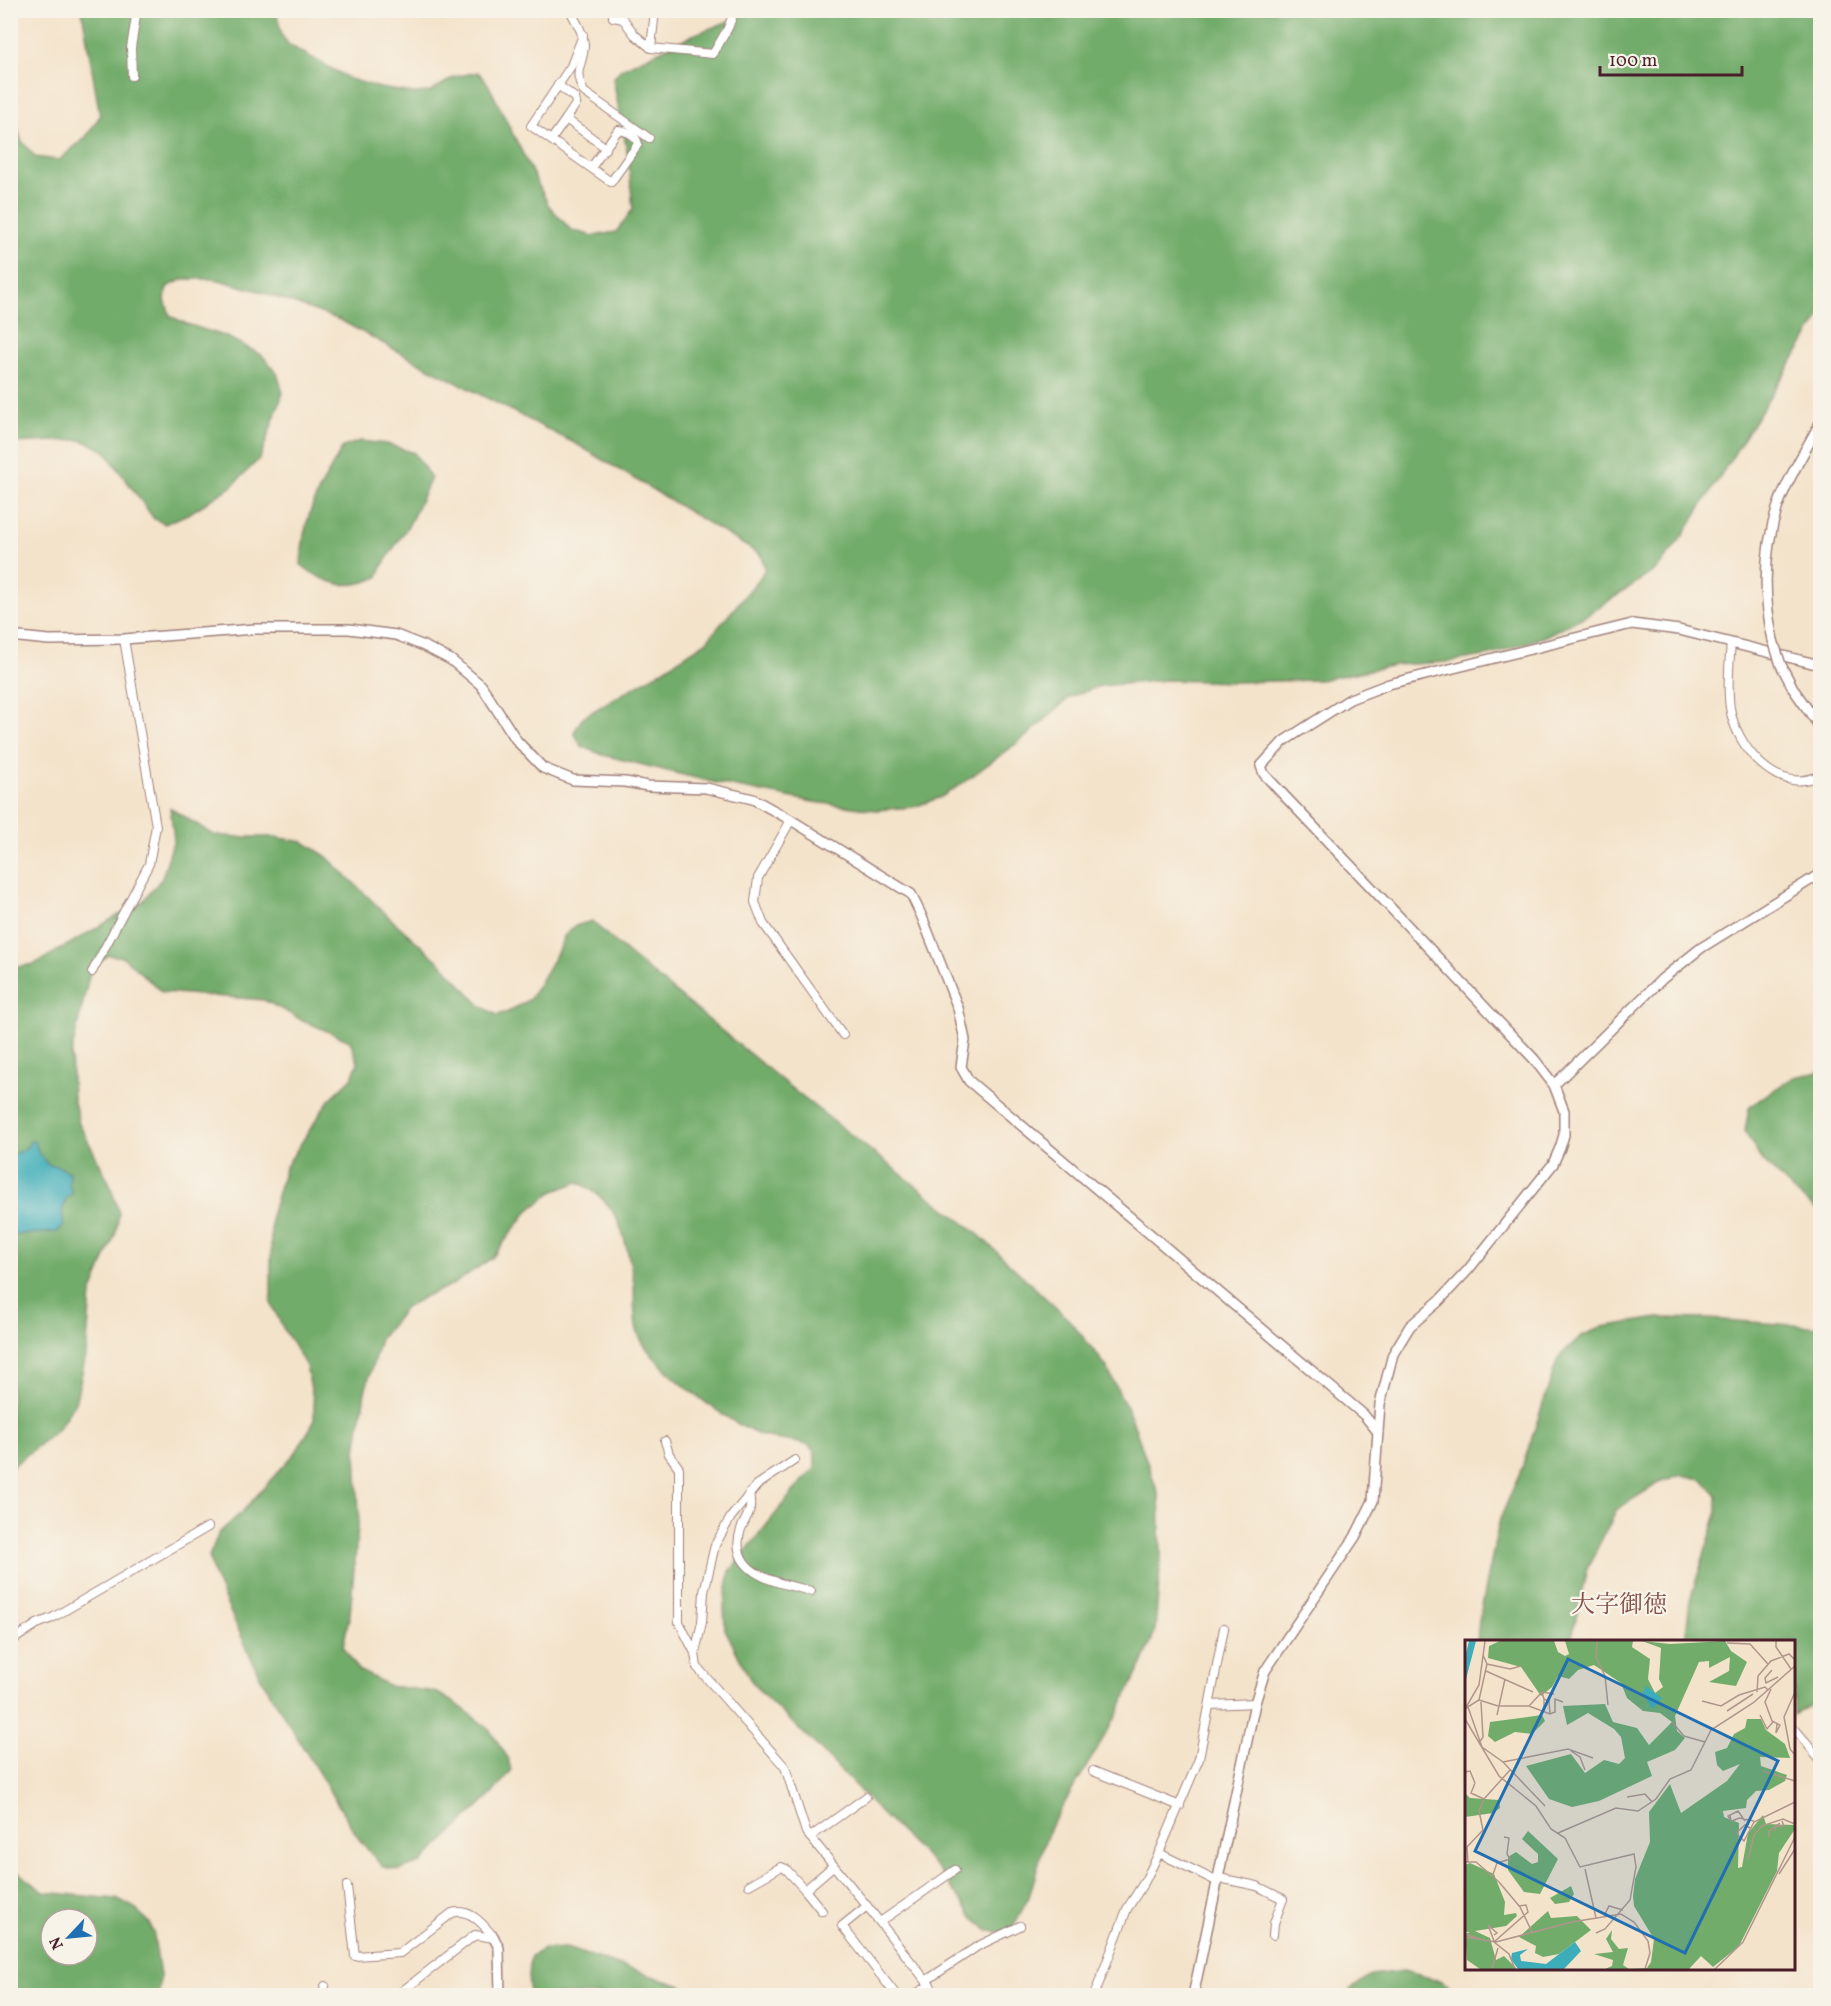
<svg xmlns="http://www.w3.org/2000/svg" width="1831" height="2006" viewBox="0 0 1831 2006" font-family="Vollkorn,'Noto Serif JP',serif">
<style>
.forest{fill:#72ac6b;stroke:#5e664b;stroke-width:1.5;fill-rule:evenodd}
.water{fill:#3dadb9;stroke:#446672;stroke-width:1.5}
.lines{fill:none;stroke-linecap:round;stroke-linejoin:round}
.minor-casing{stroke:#9f817b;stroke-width:10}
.tertiary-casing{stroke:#9f817b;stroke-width:12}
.minor{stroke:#fff;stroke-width:8}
.tertiary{stroke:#fff;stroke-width:9}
.tertiary-bridge-casing{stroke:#9f817b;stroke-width:12;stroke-linecap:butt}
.tertiary-bridge{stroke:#fff;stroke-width:9}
.labels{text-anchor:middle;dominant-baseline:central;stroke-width:4.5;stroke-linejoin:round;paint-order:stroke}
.quarter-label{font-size:24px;fill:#834f46;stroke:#f7f3e8}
.inset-road{fill:none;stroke:#b0958b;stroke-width:1.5}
.view{fill:#1f6fb2;fill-opacity:0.15;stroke:#1f6fb2;stroke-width:3}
.inset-edge{fill:none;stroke:#4a1f2b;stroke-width:3}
</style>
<rect width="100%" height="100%" fill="#f7f3e8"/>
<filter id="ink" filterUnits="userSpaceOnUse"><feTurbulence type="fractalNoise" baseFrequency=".0167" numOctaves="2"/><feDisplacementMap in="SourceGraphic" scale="12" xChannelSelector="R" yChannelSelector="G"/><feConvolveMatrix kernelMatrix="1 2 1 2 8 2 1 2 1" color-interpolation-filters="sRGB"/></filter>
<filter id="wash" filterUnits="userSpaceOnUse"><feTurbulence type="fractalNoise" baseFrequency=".008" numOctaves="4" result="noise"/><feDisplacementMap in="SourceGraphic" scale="24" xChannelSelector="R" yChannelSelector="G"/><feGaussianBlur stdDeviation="1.35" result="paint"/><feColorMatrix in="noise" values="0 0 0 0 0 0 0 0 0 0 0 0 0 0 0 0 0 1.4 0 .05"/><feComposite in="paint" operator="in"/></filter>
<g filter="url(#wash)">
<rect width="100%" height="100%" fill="#f4e3cb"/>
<g class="forest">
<path d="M82,11H276L282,36L289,45L350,79L380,88L413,93L430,92L454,77L478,72L488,84L549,206L571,230L593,236L616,232L633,209L628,156L613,79L621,69L693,35L755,11H1820V317L1682,537L1657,569L1589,614L1543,637L1491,655L1448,662L1395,665L1320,680L1234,682L1166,680L1100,686L1070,697L1028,735L960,785L941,797L914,807L876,810L813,802L712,782L603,755L581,746L574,732L583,717L660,672L706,642L759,579L765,569L761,555L580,446L427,367L340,320L259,291L214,279H183L167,287L165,300L170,316L187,324L227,337L262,355L277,373L283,393L260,458L231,487L190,513L165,524L154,519L105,451L92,444L80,440L11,443L10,98L21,140L35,157L59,160L86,137L100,116Z"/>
<path d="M360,441L387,444L414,453L431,478L410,523L382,566L378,577C348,591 327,585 301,565C302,516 319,488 343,447Z"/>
<path d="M170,808L214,835L239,837H275L304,842L326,856L391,919L445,967L481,1006L497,1015L508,1012L530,999L557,953L565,935L575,926L592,921L618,945L796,1092L979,1235L1071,1322L1106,1366L1132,1419L1159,1496L1161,1555L1155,1631L1143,1662L1116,1717L1049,1829L1029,1897L1013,1927L1003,1932L988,1931L970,1914L939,1870L882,1814L816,1745L764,1696L750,1679L725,1629L724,1605L730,1571L797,1487L815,1468V1453L809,1445C792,1441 771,1440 755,1433C725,1420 645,1362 637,1330C633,1316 635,1299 634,1284C633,1274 630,1263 628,1253C620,1218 611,1199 578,1182L552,1192L527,1212L492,1258L452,1285L424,1297L405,1308L380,1339L365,1392L356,1451L359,1515L350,1614L343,1646L358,1670L390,1686L436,1692L461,1707L489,1729L508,1758L511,1771L492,1794L421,1863L400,1870L383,1867L359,1839L259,1675L214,1576L209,1556L219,1533L242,1512L296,1452L314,1422V1403L306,1366L283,1328L271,1303V1216L285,1168L329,1100L352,1078L358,1062L350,1041L300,1019L264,1000L162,992L123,957L108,955L94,966L89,976L71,1055L73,1098L79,1123L109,1182L119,1213L116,1232L91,1294L86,1356L75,1403L57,1430L13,1466L11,1471V968L35,964L143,901L162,878L174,839Z"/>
<path d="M1820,1072V1212L1797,1194L1760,1158L1745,1131L1749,1108L1763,1097L1794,1077Z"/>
<path d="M1658,1318L1709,1319L1820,1327V1700L1794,1714V1642L1685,1641L1690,1600L1717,1514V1496L1702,1479L1681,1475L1657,1484L1617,1509L1587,1569L1571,1641H1477L1479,1621L1499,1522L1523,1465L1558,1358L1580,1337L1602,1327Z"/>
<path d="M10,1866L44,1892L116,1899L133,1907L150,1923L154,1936L160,1976L159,1995H11ZM51,1919H87V1955H51Z"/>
<path d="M566,1948L682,1986L696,1995H530L528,1976L531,1956L544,1949Z"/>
<path d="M1403,1971L1442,1981L1459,1995H1350V1990L1371,1975Z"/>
</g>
<path class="water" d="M32,1140L35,1142L38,1152L47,1164L58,1166L70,1173L69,1185L73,1193L66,1198L62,1212L64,1225L57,1232L11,1235V1155L25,1149Z"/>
</g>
<g filter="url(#ink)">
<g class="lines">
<defs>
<g id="minor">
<path d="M570,10C576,22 584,33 584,46C583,68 572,68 584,92L649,138"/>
<path d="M613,10V17L623,19L635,35L651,48L713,54L728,28L735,10"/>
<path d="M583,35L571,66L531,126L611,182L638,144C636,135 627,131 618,130L591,168"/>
<path d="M651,48L655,10"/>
<path d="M132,76L131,48L136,16L135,10"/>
<path d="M558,85L575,98L576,104L566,119"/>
<path d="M551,140L566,119L606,148"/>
<path d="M1731,643C1729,664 1727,687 1730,708C1736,747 1778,797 1820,775"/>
<path d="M791,820L758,878L755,902L763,923L843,1035"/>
<path d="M92,972L149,864L156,826L124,639"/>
<path d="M665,1441L669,1454L679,1468V1622L695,1653"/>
<path d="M795,1460L757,1485L731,1517L715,1545L704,1592L702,1622L695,1653L697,1667L785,1767L806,1832L867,1906L938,1996"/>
<path d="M749,1494C753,1512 747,1514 741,1529C726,1575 780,1583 811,1591"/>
<path d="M10,1642L37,1624L52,1618L208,1527"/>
<path d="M1210,1705L1255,1703"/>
<path d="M1794,1728L1820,1759"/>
<path d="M1093,1771L1180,1806"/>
<path d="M810,1837L866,1797"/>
<path d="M1159,1853L1218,1882"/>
<path d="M1219,1878L1257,1886L1283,1899L1274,1923L1273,1935"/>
<path d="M749,1885L781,1867L786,1869L805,1890L833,1866"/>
<path d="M347,1886L355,1956L400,1953L452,1913C470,1908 482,1923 493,1936"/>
<path d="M805,1890L822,1911"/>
<path d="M867,1906L842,1926L897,1996"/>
<path d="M880,1922L955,1870"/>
<path d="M927,1980L978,1946L1020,1926"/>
<path d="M322,1996L325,1986"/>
<path d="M396,1996L475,1935L494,1938"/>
<path d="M913,1996L930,1985"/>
<path d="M1094,1996L1127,1909L1145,1881L1159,1853L1199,1759L1224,1628"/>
</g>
<g id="tertiary">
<path d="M10,636L49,640L124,639L255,629H349L396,635L424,646L451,660L481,685L517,741L543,768L573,780L625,782L648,786L706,788L753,799L791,820L911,894L922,917L958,1008L965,1040L961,1067L969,1081L1364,1415L1378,1432"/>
<path d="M1773,640C1763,596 1764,549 1778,506C1788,477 1806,450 1820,423"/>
<path d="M1781,665L1794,690L1820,727"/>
<path d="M1554,1085L1662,979L1701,948L1820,874"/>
<path d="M493,1936L499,1948L500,1996"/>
<path d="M1193,1996L1255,1703L1265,1671L1355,1537L1373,1501L1380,1404L1393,1354L1410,1326L1439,1301L1468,1270L1553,1164L1560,1148L1564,1135V1111L1554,1085L1534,1059L1278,789L1264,774L1261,766L1284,741L1350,699L1389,684L1632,624L1679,630L1820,665"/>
</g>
</defs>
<use href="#minor" class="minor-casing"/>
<use href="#tertiary" class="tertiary-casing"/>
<use href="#minor" class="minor"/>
<use href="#tertiary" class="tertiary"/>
<defs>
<path id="tertiary-bridge" d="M1773,640L1781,665"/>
</defs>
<use href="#tertiary-bridge" class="tertiary-bridge-casing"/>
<use href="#tertiary-bridge" class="tertiary-bridge"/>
</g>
</g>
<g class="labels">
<g class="quarter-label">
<text x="1619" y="1606">大字御徳</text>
</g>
</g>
<g transform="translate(1465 1640)">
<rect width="330" height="330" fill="#f4e3cb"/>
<path d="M35,1H89L93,12L100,16L104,14L100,1H168L167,7L185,19L183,39L190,53L198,47L194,39L196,8L177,1L205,4L260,1L266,11L282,22L271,46L244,42L264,31L265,17L244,28V21L234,22L210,76L212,91L220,98L210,110L182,122L187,136L134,161L107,167L84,159L61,126L106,114L120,133L139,120L154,124L160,118L156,97L149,89L123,73L102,85L98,66L140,64L148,82L172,88L184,105L207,82L195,73L178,71L162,58L156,43L129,25L113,30L104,39L93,36L87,47L76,56L56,27L23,18L24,6ZM77,75L80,81L67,94L50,92L30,102L23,96L25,82ZM282,79H296L301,90L320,104L325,118L295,117L296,126L322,135L320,141L304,150L291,151L282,160L281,168L258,171L259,177L274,183L273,228L277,227L283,193L298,175L301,184L329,185L330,189L314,213L312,231L274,306L248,327L236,316L224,329H140L147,326L148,320L129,314L148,312L141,299L147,290L146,299L154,309L163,308L158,325L164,329L182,328L186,322L189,299L169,266L168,256L170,239L185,202L184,172L205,144L216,173L262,141L275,124L258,131L252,125L250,112L262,108L269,94L280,88ZM0,153L5,158L34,160L35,168L28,173L0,177ZM63,191L93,219L75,254L59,252L43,230V217L51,212L67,224L73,222V214L57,199ZM5,223L29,234L40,262L39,275L51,273L52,276L41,286L10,291L25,298L31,320L39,316L52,329H15L2,320L0,294L5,292H0V225ZM106,246L109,254L104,262L90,264L85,258ZM83,271L86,278L112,276L126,290L94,314L78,317L70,313L71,306L54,297Z" fill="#72ac6b"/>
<path d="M4,1H11L0,43V18ZM181,46L197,58L187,69L178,52ZM110,302L116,311L99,329H53L46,319L47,313L63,309L55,315L56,321L81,324Z" fill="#3dadb9"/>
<path class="inset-road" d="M132,1L131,17L140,36L143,65M311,1V7L326,29M262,3L285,4L303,24M22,24L45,29L56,26M307,30L300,38L301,43L313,37M21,31L68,52M306,49L300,62L307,81L315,85L311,93L312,84M292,52L293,36L306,21L324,14L330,20M330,52L319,77L325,109L330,115M79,59L77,52L89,54M14,60L33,66H64L85,74L90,72V59L98,62M237,61L256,66L274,55L300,47L303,50M64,66L77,52M3,67L17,107L38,122L80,166M1,68L14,60L22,24L18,15M0,69L14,45L20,1M262,71L288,54M79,72V59L84,61L85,74M32,75L40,39M295,75L302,89L308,82M0,79L34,136L71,166L86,189L100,198L115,227L169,214L171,227L165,260L140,289L131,293M207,82L219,96L240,102M14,103L18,97L16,62M106,111L115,117L120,130M38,122L103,109L128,118M298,131L330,141M0,132L5,131L10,143M10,143L6,153L19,159M162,157L180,154L187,162M265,175L266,181L263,176L273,171L280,181M267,181L274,178L289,181M285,188L280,185L271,193L279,201L289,182L330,162M310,191L311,186H319L317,181M93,193L151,168L173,171L191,159L205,139L226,130L246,90L288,63L330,26M304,197V191L315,183M283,219L289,195L297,186L318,179L330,184M0,222H11L34,242L55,267L67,292M3,222L2,207L18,190L14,171L19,159L45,130M120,229L131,278M314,234L330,209M27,237L32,223L45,219L42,214L44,198L39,197M139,276L144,266L158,270M0,294L21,301M0,297L31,302L107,282L156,274L169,282L183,301L185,313L180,329M29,301L23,285L32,293L29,295M27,329L33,308M50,329L44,314L29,302L63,272L61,265L54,266M250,329L278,302L330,197"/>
<path class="view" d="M103,19L313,121L220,313L10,211Z"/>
<rect width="330" height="330" class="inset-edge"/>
</g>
<rect width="1831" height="2006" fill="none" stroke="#f7f3e8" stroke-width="36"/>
<g transform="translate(69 1937) rotate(244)"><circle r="28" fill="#f7f3e8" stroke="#b29e9c" stroke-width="1.5"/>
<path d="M0-4.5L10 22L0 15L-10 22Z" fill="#1f6fb2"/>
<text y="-9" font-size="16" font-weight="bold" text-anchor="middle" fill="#4a1f2b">N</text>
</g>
<path d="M1600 66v9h142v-9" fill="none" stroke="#4a1f2b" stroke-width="3"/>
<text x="1609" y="66" font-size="18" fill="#4a1f2b" stroke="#f7f3e8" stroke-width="4.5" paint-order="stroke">100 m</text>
</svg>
